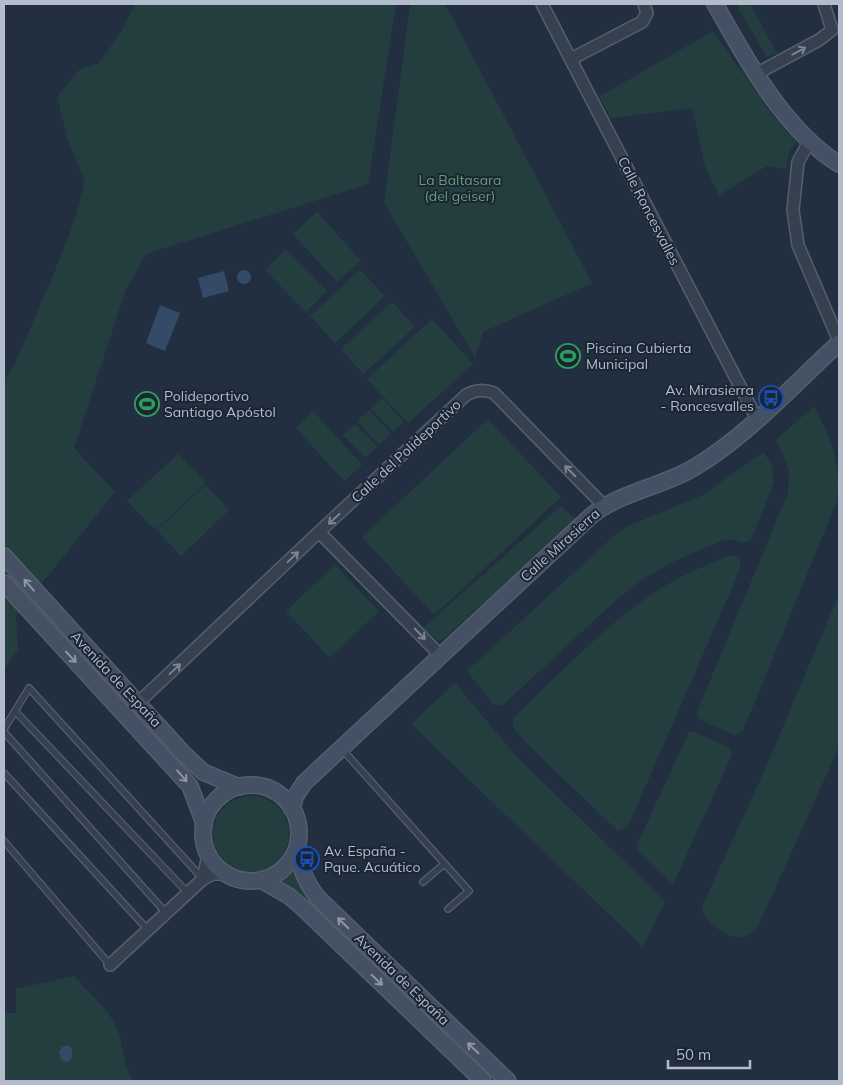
<svg xmlns="http://www.w3.org/2000/svg" width="843" height="1085" viewBox="0 0 843 1085" font-family="Mulish,sans-serif">
<style>
.green{fill:#243e40}
.water{fill:#344b68}
.lines{fill:none;stroke-linecap:round;stroke-linejoin:round}
.lane-casing{stroke:#545f6d;stroke-width:8}
.street-casing{stroke:#545f6d;stroke-width:14}
.secondary-casing{stroke:#545f6d;stroke-width:18}
.lane{stroke:#36414f;stroke-width:5.5}
.street{stroke:#36414f;stroke-width:11}
.secondary{stroke:#445063;stroke-width:15}
.oneway{stroke:#7a8593}
.oneway2{stroke:#8c96a6}
.labels{text-anchor:middle;dominant-baseline:central;stroke-width:4;stroke-linejoin:round;paint-order:stroke}
.park-label{font-size:14px;fill:#679d72;stroke:#1b2634}
.street-label{font-size:14px;fill:#b2bcca;stroke:#1b2634}
.poi-label{font-size:14px;fill:#b2bcca;stroke:#1b2634;text-anchor:start}
</style>
<rect width="100%" height="100%" fill="#222f40"/>
<g class="green">
<path d="M135,4H396L368,184L146,254L126,289L74,448L115,492L16,616L18,649L4,670V381L14,366L52,278L74,222L85,181L67,137L57,97L79,70L99,63L122,30Z"/>
<path d="M410,4H445L592,283L483,332L475,357L384,203Z"/>
<path d="M736,4H750L777,53L767,57Z"/>
<path d="M713,31L772,115L796,142L789,153L786,169L767,166L719,195L705,166L692,108L611,118L599,97Z"/>
<path d="M317,212L361,261L337,282L293,234Z"/>
<path d="M286,249L327,291L306,312L265,270Z"/>
<path d="M360,270L385,296L335,343L310,316Z"/>
<path d="M392,302L415,327L363,374L341,349Z"/>
<path d="M432,319L473,364L408,423L367,379Z"/>
<path d="M382,398L404,422L393,432L371,408Z"/>
<path d="M814,406C830,437 843,465 837,501L756,699L742,732L735,735L700,720L697,712L788,493L789,469L776,440Z"/>
<path d="M369,410L391,434L379,445L357,421Z"/>
<path d="M313,411L362,465L344,481L296,428Z"/>
<path d="M488,419L561,497L434,615L362,537Z"/>
<path d="M355,424L377,447L365,458L343,435Z"/>
<path d="M764,452L772,467L774,482L751,540L745,543L731,539L722,541L677,560L644,578L615,601L504,704L499,706L493,704L467,671L617,533L628,526L701,496Z"/>
<path d="M178,454L206,483L155,530L127,501Z"/>
<path d="M206,485L229,510L181,556L157,530Z"/>
<path d="M561,506L576,519L440,642L423,628Z"/>
<path d="M732,555L738,558L741,563L735,581L628,826L618,831L525,742L513,727V718C571,664 632,594 707,565C716,562 724,556 732,555Z"/>
<path d="M335,565L379,611L330,658L286,611Z"/>
<path d="M839,594V747L759,924C746,945 727,938 712,924C707,918 702,915 702,907L767,765Z"/>
<path d="M455,683L516,756L665,901L643,947L411,724Z"/>
<path d="M689,732H694L729,747L732,754L673,885L639,852L637,845Z"/>
<circle cx="251" cy="834" r="38"/>
<path d="M293,866L298,879L498,1081H489L309,904L290,888L275,880Z"/>
<path d="M74,976C86,990 104,1005 113,1021C124,1040 122,1063 133,1081H4V1013H16V989Z"/>
</g>
<g class="water">
<circle cx="244" cy="277" r="7"/>
<path d="M224,271L229,291L203,298L198,278Z"/>
<path d="M160,305L180,313L165,351L146,343Z"/>
<path d="M69,1045L72,1049V1058L67,1063L61,1059L59,1052L62,1047Z"/>
</g>
<g class="lines">
<defs>
<g id="lane">
<path d="M15,711L187,892"/>
<path d="M4,729L29,688L203,879"/>
<path d="M4,732L167,914"/>
<path d="M342,749L469,891L448,909"/>
<path d="M4,773L148,930"/>
<path d="M4,841L110,965"/>
<path d="M423,882L444,864"/>
</g>
<g id="street">
<path d="M542,4L757,419"/>
<path d="M571,59L642,22L647,13L644,4"/>
<path d="M756,74L819,40L832,30L824,4"/>
<path d="M809,142L798,162L793,210L798,245L839,341"/>
<path d="M440,655L319,532L466,395C476,390 483,389 494,393L604,506"/>
<path d="M139,702L319,532"/>
<path d="M203,879L208,855"/>
<path d="M110,965L203,879L213,874H224"/>
</g>
<g id="secondary">
<path d="M715,4C745,58 785,131 839,164"/>
<path d="M4,556L183,753L203,772L239,787"/>
<path d="M4,583L190,786L204,823"/>
<circle cx="251" cy="833" r="48"/>
<path d="M292,809L295,797L304,783L592,515C623,491 662,487 695,467C747,436 794,384 839,343"/>
<path d="M298,843C298,865 305,881 318,898L508,1081"/>
<path d="M261,880L289,896L303,908L483,1081"/>
</g>
</defs>
<use href="#lane" class="lane-casing"/>
<use href="#street" class="street-casing"/>
<use href="#secondary" class="secondary-casing"/>
<use href="#lane" class="lane"/>
<use href="#street" class="street"/>
<use href="#secondary" class="secondary"/>
</g>
<defs><path id="oneway-shaft" d="M-6 0H5M1.5-3L5.5 0L1.5 3" fill="none" stroke-width="1.6" stroke-linecap="round" stroke-linejoin="round" transform="scale(1.25)"/></defs>
<g class="oneway">
<use href="#oneway-shaft" transform="translate(799 51) rotate(-28)"/>
<use href="#oneway-shaft" transform="translate(570 471) rotate(-135)"/>
<use href="#oneway-shaft" transform="translate(334 519) rotate(137)"/>
<use href="#oneway-shaft" transform="translate(293 557) rotate(-43)"/>
<use href="#oneway-shaft" transform="translate(420 634) rotate(46)"/>
<use href="#oneway-shaft" transform="translate(175 669) rotate(-43)"/>
</g>
<g class="oneway2">
<use href="#oneway-shaft" transform="translate(29 585) rotate(-131)"/>
<use href="#oneway-shaft" transform="translate(71 657) rotate(47)"/>
<use href="#oneway-shaft" transform="translate(182 776) rotate(49)"/>
<use href="#oneway-shaft" transform="translate(343 923) rotate(-136)"/>
<use href="#oneway-shaft" transform="translate(377 980) rotate(44)"/>
<use href="#oneway-shaft" transform="translate(473 1048) rotate(-136)"/>
</g>
<defs>
<symbol id="stadium-ring" viewBox="-11 -11 22 22"><circle r="9.5" fill="#1b2634" stroke="#2e9e5b" stroke-width="1.5"/><path d="M0-5a6.5 5 0 1 0 0 10a6.5 5 0 1 0 0-10ZM-3.5-1.8h7v3.6h-7Z" fill="#2e9e5b"/></symbol>
<symbol id="bus-ring" viewBox="-11 -11 22 22"><circle r="9.5" fill="#1b2634" stroke="#1a4fb4" stroke-width="1.5"/><path d="M-5-6H5V4H4V6H2V4H-2V6H-4V4H-5ZM-3.5-4V0h7V-4ZM-3.5 1.2v1.5H-2V1.2ZM2 1.2v1.5H3.5V1.2Z" fill="#1a4fb4"/></symbol>
</defs>
<g fill-rule="evenodd">
<use href="#stadium-ring" x="554" y="342" width="28" height="28"/>
<use href="#bus-ring" x="757" y="384" width="28" height="28"/>
<use href="#stadium-ring" x="133" y="390" width="28" height="28"/>
<use href="#bus-ring" x="293" y="845" width="28" height="28"/>
</g>
<g class="labels">
<g class="park-label">
<text x="460" y="180">La Baltasara<tspan x="460" dy="16">(del geiser)</tspan></text>
</g>
<g class="street-label">
<text transform="translate(649 211) rotate(63)">Calle Roncesvalles</text>
<text transform="translate(406 451) rotate(-43)">Calle del Polideportivo</text>
<text transform="translate(560 545) rotate(-42)">Calle Mirasierra</text>
<text transform="translate(116 679) rotate(47)">Avenida de España</text>
<text transform="translate(402 979) rotate(44)">Avenida de España</text>
</g>
<g class="poi-label">
<text x="586" y="348">Piscina Cubierta<tspan x="586" dy="16">Municipal</tspan></text>
<text x="754" y="390" text-anchor="end">Av. Mirasierra<tspan x="754" dy="16">- Roncesvalles</tspan></text>
<text x="164" y="396">Polideportivo<tspan x="164" dy="16">Santiago Apóstol</tspan></text>
<text x="324" y="851">Av. España -<tspan x="324" dy="16">Pque. Acuático</tspan></text>
</g>
</g>
<rect width="843" height="1085" fill="none" stroke="#b2bcca" stroke-width="10"/>
<path d="M668 1060v8h82v-8" fill="none" stroke="#b2bcca" stroke-width="2.5"/>
<text x="676" y="1060" font-size="15" fill="#b2bcca" stroke="#1b2634" stroke-width="4" paint-order="stroke">50 m</text>
</svg>
